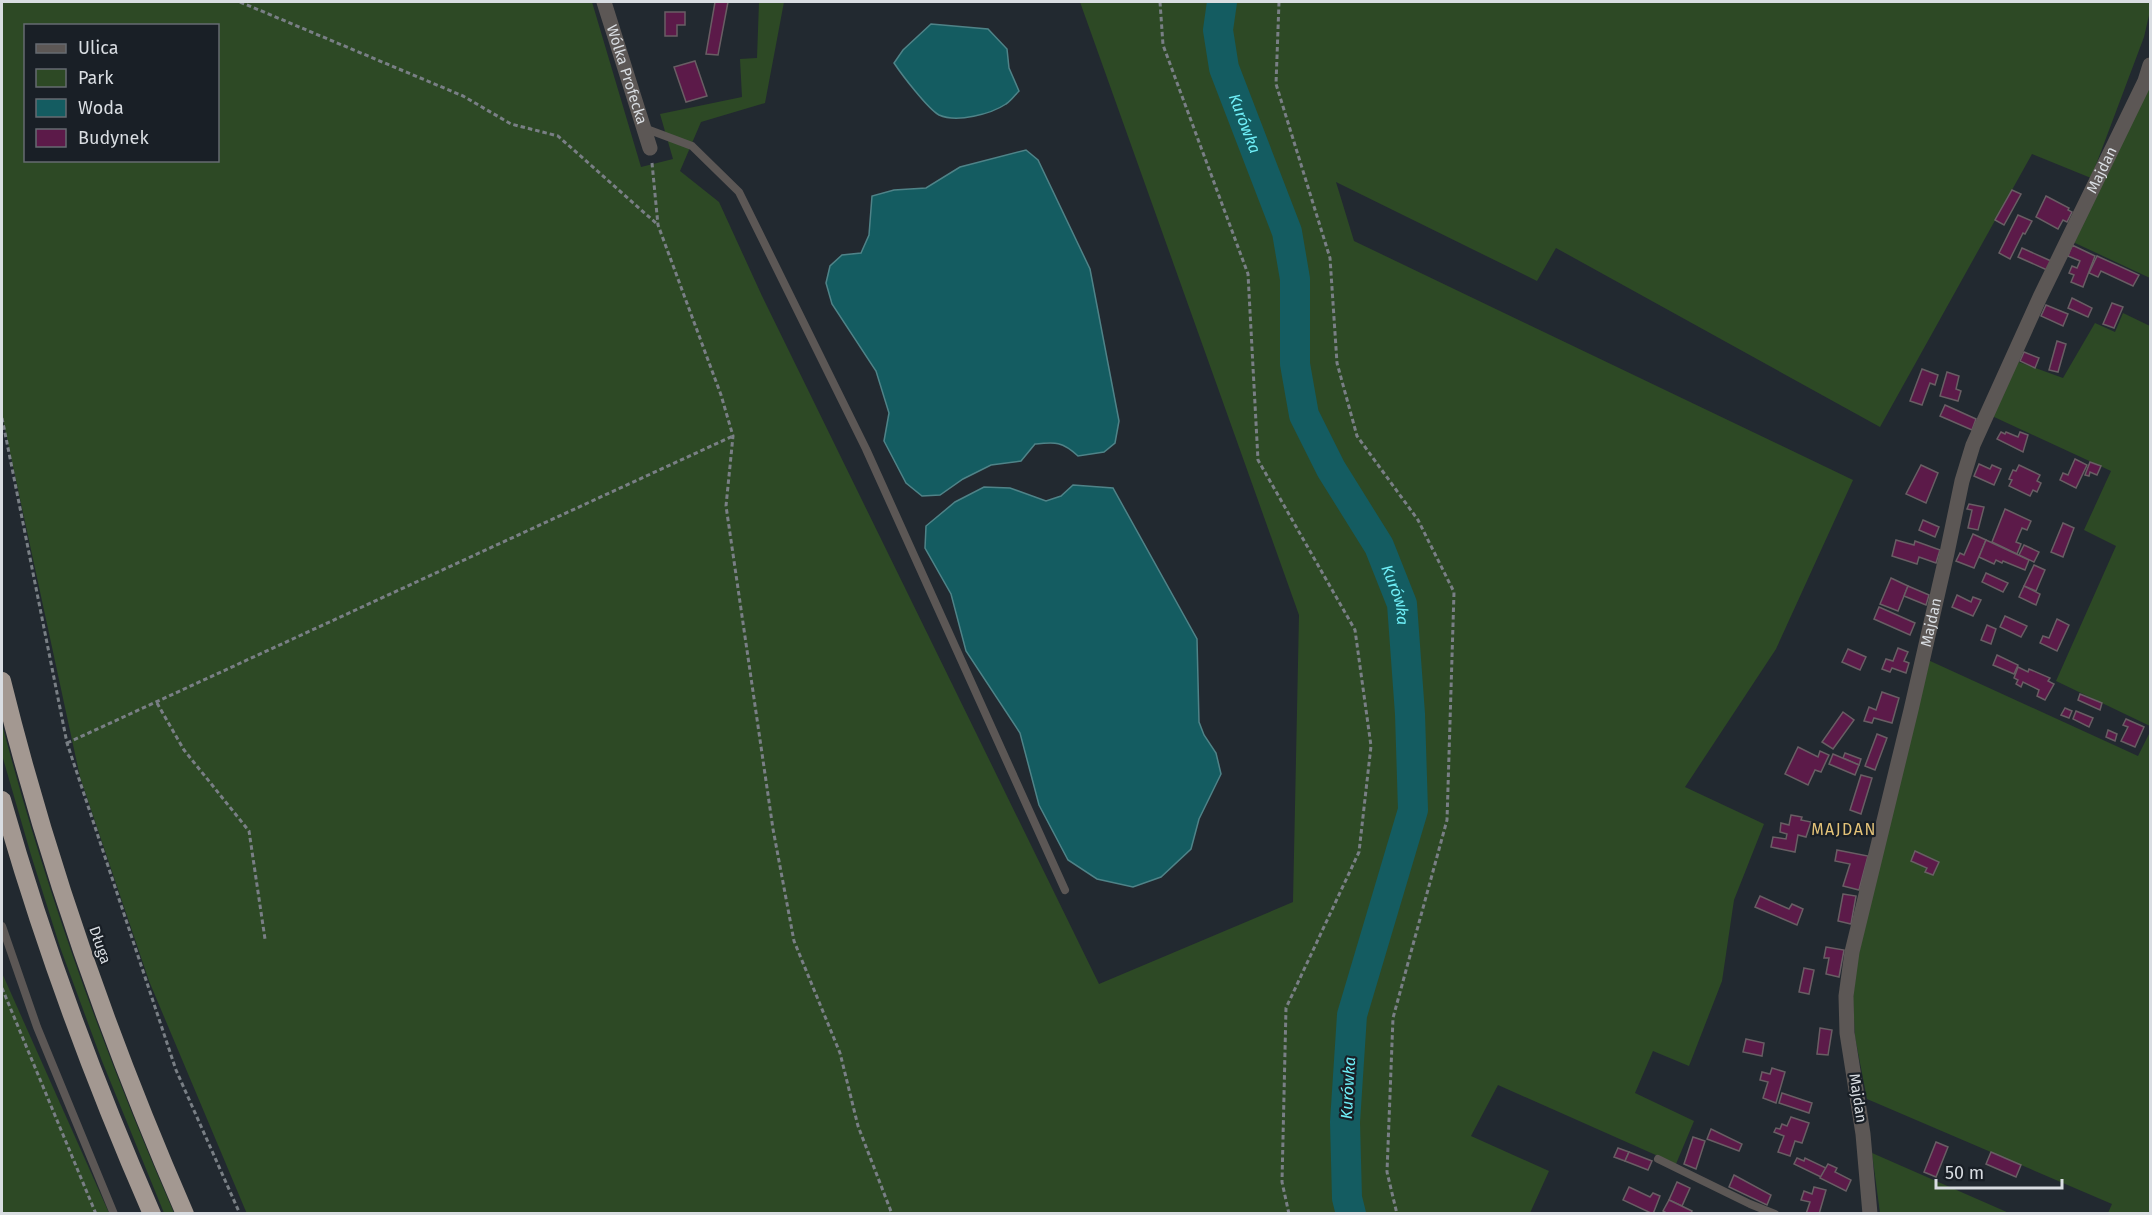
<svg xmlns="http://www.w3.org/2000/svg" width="2152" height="1215" viewBox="0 0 2152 1215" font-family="'Fira Sans',sans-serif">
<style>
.green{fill:#2d4925;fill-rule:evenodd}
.water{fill:#145c61;stroke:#4f8388;stroke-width:1.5}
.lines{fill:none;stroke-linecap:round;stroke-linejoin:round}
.river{stroke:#145c61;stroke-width:30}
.building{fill:#5c1a49;stroke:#695e64;stroke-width:1.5}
.path{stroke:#797f85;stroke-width:3;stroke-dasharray:4.5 3;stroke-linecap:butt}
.lane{stroke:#5c5755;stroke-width:8}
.street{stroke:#5c5755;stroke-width:15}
.highway{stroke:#a39891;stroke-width:18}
.labels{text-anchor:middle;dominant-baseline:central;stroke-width:4.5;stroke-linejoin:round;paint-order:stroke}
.street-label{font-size:15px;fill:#d9dde2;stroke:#191f26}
.water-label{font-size:16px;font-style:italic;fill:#6feff8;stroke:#191f26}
.neighbourhood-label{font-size:16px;letter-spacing:1.5px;fill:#e3c278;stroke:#191f26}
</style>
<rect width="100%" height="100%" fill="#222930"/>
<g class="green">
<path d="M2,2H592L641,167L673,159L660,114L742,97L740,59L757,58L759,2H784L765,103L701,122L680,171L719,202L762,296L1099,984L1293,902L1299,615L1080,2H2150V11L2144,37L2091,178L2032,154L1880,427L1556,248L1537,281L1336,182L1354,241L1853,480L1776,649L1685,787L1764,824L1734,900L1722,981L1689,1066L1653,1051L1635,1093L1694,1121L1676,1164L1498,1085L1471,1136L1549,1171L1530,1213L247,1214L149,981L80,777L3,420ZM26,26H218V160H26Z"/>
<path d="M2150,82V278L2073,242Z"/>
<path d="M2123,313L2150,326V726L2056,681L2116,546L2084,530L2111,471L1992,416L2016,361L2063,378L2095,323L2115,332Z"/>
<path d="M1928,660L2138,756L2150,732V1213H2108L2112,1204L1867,1099L1855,1037L1853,998L1858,957Z"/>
<path d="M2,724C46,892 105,1055 174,1213H164L102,1061L60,947L31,855L2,755Z"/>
<path d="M2,973L109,1213H2Z"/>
<path d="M1872,1153L2009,1213H1880Z"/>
</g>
<g class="water">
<path d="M931,24L988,29L1007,49L1009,68L1019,91C1015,95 1011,101 1006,104C991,114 957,123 939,115C928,109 902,75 894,63L903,50Z"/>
<path d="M1026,150L1038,160L1090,269L1119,421L1115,443L1104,452L1078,456C1062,441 1055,442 1035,444L1021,461L991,465L963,479L940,495L922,496L906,483L884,441L889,413L876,371L832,304L826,283L830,266L842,255L861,253L869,235L872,196L894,190L926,188L960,167Z"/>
<path d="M1073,485L1113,488L1197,639L1199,722L1204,735L1216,753L1221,774L1199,819L1191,849L1161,877L1133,887L1097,879L1068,860L1039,805L1020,733L966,651L951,594L925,548L926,526L955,502L984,487L1010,488L1046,501L1061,496Z"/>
</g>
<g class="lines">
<path class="river" id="s1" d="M1222,2L1218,30L1224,68L1287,232L1295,279V364L1304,415L1331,469L1379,546L1402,604L1410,714L1413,810L1352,1015L1345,1122L1347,1198L1351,1214"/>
</g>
<g class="building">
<path d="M715,2H728L718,55L706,54Z"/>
<path d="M665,12H685V25H677V36H665Z"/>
<path d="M695,61L707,96L686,102L674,67Z"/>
<path d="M2012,190L2021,194L2004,225L1995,220Z"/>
<path d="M2046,196L2069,208L2068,210L2072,212L2067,222L2063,220L2058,229L2036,217Z"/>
<path d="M2018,215L2032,221L2025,234L2023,233L2010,259L1999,253Z"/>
<path d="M2072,245L2095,256L2083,287L2071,282L2074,275L2069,273L2072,266L2077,268L2080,261L2068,256Z"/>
<path d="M2022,248L2051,261L2047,270L2018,257Z"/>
<path d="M2097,256L2139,275L2133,286L2101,271L2098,277L2089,273Z"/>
<path d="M2072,298L2092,308L2088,317L2068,308Z"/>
<path d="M2112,303L2123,307L2114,328L2103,324Z"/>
<path d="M2046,305L2068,314L2063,326L2041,316Z"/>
<path d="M2057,341L2066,344L2058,372L2049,370Z"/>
<path d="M2024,352L2039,358L2035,368L2020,361Z"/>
<path d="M1922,369L1938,375L1935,385L1930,383L1922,405L1910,401Z"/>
<path d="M1947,372L1959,376L1956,389L1961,391L1958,401L1940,396Z"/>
<path d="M1945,405L1976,419L1972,430L1940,416Z"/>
<path d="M2001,432L2005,434L2006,432L2018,437L2020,432L2028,435L2023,452L1997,439Z"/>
<path d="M2075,459L2087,465L2076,488L2060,480L2063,473L2068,475Z"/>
<path d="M2090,462L2101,466L2097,475L2090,472L2089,476L2085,475Z"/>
<path d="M1979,464L1990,469L1992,465L2001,469L1994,485L1974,476Z"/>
<path d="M1921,465L1938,473L1926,503L1906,494Z"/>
<path d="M2019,465L2040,475L2037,481L2041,483L2037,492L2033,490L2030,496L2009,486L2012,480L2009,479L2013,470L2016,471Z"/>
<path d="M1969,504L1984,507L1978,530L1968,528L1972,510L1967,509Z"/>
<path d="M2005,509L2031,521L2027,530L2022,528L2016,542L2021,544L2017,554L1992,542Z"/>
<path d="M1923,520L1939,527L1935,537L1919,530Z"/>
<path d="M2063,523L2074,528L2063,557L2051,552Z"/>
<path d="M1973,534L1986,540L1974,568L1956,561L1960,553L1964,555Z"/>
<path d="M1896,540L1914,545L1915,541L1940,550L1936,563L1919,557L1917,564L1892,556Z"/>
<path d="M1986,540L2029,560L2025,570L2003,561L2002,563L1996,560L1994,564L1979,557Z"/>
<path d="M2024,545L2039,552L2034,562L2019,555Z"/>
<path d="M2034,565L2045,570L2036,591L2024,586Z"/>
<path d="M1986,573L2008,583L2003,592L1982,582Z"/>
<path d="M1891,578L1908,586L1898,611L1880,604Z"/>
<path d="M1908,586L1929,595L1926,605L1904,596Z"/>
<path d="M2024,586L2040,594L2036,605L2019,597Z"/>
<path d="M1957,595L1971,602L1973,597L1981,600L1973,616L1952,607Z"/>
<path d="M1879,607L1915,623L1910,635L1874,619Z"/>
<path d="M2005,616L2027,626L2021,637L2000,627Z"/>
<path d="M2057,619L2069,625L2057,651L2040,643L2043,636L2049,638Z"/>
<path d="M1987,625L1996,629L1991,644L1981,640Z"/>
<path d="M1898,648L1908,652L1904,661L1909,663L1906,673L1892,668L1890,672L1882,669L1886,659L1893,661Z"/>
<path d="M1848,649L1866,657L1860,670L1842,662Z"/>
<path d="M1997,655L2018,665L2014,674L1993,665Z"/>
<path d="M2018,667L2028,672L2029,669L2050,678L2048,681L2054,684L2045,700L2037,696L2039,690L2023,682L2021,687L2016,684L2018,680L2014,678Z"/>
<path d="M1882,692L1899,698L1892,723L1874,718L1872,723L1864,721L1869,707L1876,710Z"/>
<path d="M2080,694L2102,703L2100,710L2078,700Z"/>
<path d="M2065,708L2072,711L2069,718L2061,715Z"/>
<path d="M2076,711L2093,718L2089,727L2073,719Z"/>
<path d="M1843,712L1854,720L1833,749L1822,742Z"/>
<path d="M2126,719L2144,727L2135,747L2121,741L2128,727L2123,725Z"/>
<path d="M2108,730L2117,734L2115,741L2106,737Z"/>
<path d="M1877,734L1887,738L1875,770L1865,766Z"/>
<path d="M1798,747L1818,757L1820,751L1829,755L1821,772L1815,770L1808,785L1785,774Z"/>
<path d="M1845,753L1861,759L1859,765L1843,758Z"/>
<path d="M1833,754L1859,765L1855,775L1829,764Z"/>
<path d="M1861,775L1872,778L1861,814L1850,810Z"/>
<path d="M1791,815L1802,817L1801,820L1811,822L1806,837L1798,835L1795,852L1771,847L1773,837L1786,839L1787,834L1780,832L1781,823L1789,825Z"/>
<path d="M1837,850L1868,856L1859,890L1843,886L1850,864L1835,861Z"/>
<path d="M1915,851L1939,862L1933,875L1925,872L1927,868L1911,861Z"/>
<path d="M1843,894L1856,896L1851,924L1838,921Z"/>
<path d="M1760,896L1789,909L1792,904L1803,909L1797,925L1755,907Z"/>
<path d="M1826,947L1844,950L1839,977L1826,974L1829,958H1824Z"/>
<path d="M1804,968L1814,970L1809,994L1799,992Z"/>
<path d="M1820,1028L1832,1030L1828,1055L1817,1054Z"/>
<path d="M1746,1039L1764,1043L1762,1056L1743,1052Z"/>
<path d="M1772,1068L1785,1072L1776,1103L1763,1098L1768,1082L1760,1080L1762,1072L1770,1074Z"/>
<path d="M1782,1093L1812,1103L1809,1113L1779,1103Z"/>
<path d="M1791,1117L1809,1123L1802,1143L1795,1141L1790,1156L1778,1152L1784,1136L1774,1132L1776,1128L1780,1129L1782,1124L1787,1126Z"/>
<path d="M1711,1129L1742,1144L1739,1151L1707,1139Z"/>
<path d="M1693,1137L1705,1141L1696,1169L1684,1164Z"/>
<path d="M1936,1142L1948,1147L1936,1177L1924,1172Z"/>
<path d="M1618,1148L1629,1152L1625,1161L1614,1157Z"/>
<path d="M1629,1152L1652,1161L1648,1170L1625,1161Z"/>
<path d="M1991,1152L2021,1165L2016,1177L1986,1164Z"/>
<path d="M1797,1158L1804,1161L1805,1158L1826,1168L1821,1177L1794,1164Z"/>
<path d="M1828,1164L1837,1168L1835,1172L1851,1180L1846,1191L1820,1178Z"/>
<path d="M1734,1175L1771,1195L1767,1205L1729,1187Z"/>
<path d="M1677,1182L1690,1188L1682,1206L1669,1200Z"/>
<path d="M1629,1187L1650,1197L1653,1193L1660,1196L1653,1214L1623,1200Z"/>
<path d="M1814,1187L1826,1190L1819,1214H1806L1810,1202L1801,1200L1804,1191L1812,1194Z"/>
<path d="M1669,1200L1692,1211L1691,1214H1668L1663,1211Z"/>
</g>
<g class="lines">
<g class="path">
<path d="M240,2L463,96L511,124L558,136L657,224"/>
<path d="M1160,2L1163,45L1248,274L1258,460L1355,630L1371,746L1359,852L1286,1008L1282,1182L1289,1214"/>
<path d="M1279,2L1276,84L1330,258L1337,363L1357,436L1418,520L1454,592L1447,820L1393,1018L1387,1172L1397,1214"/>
<path d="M652,163L658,225L721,395L733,436L726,506L773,829L794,941L840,1053L858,1126L892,1214"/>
<path d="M2,418L67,743L176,1070L240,1214"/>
<path d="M157,703L184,750L249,831L265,939"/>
<path d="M67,743L733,436"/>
<path d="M2,988L96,1214"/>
</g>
<g class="lane">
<path d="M644,128L692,146L739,192L866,449L1065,890"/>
<path d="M2,926L37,1027L114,1214"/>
<path d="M1658,1159L1750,1204L1775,1214"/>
</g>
<g class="street">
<path id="s2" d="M604,2L650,148"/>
<path id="s3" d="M1870,1214L1863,1134L1847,1033L1846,996L1852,952L1911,710L1947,553L1962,481L1973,445L2040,297L2145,81L2150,65"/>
</g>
<g class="highway">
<path d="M2,681C47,863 110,1042 185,1214"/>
<path d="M2,800C42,941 93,1079 152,1214"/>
</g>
</g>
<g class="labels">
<g class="street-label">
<text stroke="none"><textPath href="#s2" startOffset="76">Wólka Profecka</textPath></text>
<text stroke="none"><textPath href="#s3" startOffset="1089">Majdan</textPath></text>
<text stroke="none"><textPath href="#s3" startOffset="603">Majdan</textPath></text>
<text transform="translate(100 945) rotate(71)">Długa</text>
<text transform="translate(1858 1098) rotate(81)">Majdan</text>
</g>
<g class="water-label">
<text stroke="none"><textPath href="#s1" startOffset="126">Kurówka</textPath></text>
<text stroke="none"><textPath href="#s1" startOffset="630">Kurówka</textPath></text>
<text transform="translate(1348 1088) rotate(-87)">Kurówka</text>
</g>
<g class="neighbourhood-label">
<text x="1844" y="829">MAJDAN</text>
</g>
</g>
<rect width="2152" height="1215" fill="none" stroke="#d9dde2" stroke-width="6"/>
<rect x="24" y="24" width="195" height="138" fill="#191f26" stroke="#666b71" stroke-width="1.5"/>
<rect x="36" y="44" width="30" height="9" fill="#5c5755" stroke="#666b71" stroke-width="1.5"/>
<text x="78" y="54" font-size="18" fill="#d9dde2">Ulica</text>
<rect x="36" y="69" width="30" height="18" fill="#2d4925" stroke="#666b71" stroke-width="1.5"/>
<text x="78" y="84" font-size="18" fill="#d9dde2">Park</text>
<rect x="36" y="99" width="30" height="18" fill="#145c61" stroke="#666b71" stroke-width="1.5"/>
<text x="78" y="114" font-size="18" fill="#d9dde2">Woda</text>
<rect x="36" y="129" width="30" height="18" fill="#5c1a49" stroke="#666b71" stroke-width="1.5"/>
<text x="78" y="144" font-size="18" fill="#d9dde2">Budynek</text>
<path d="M1936 1179v9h126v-9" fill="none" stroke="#d9dde2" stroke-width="3"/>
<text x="1945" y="1179" font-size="18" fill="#d9dde2" stroke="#191f26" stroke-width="4.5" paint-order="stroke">50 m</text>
</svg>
